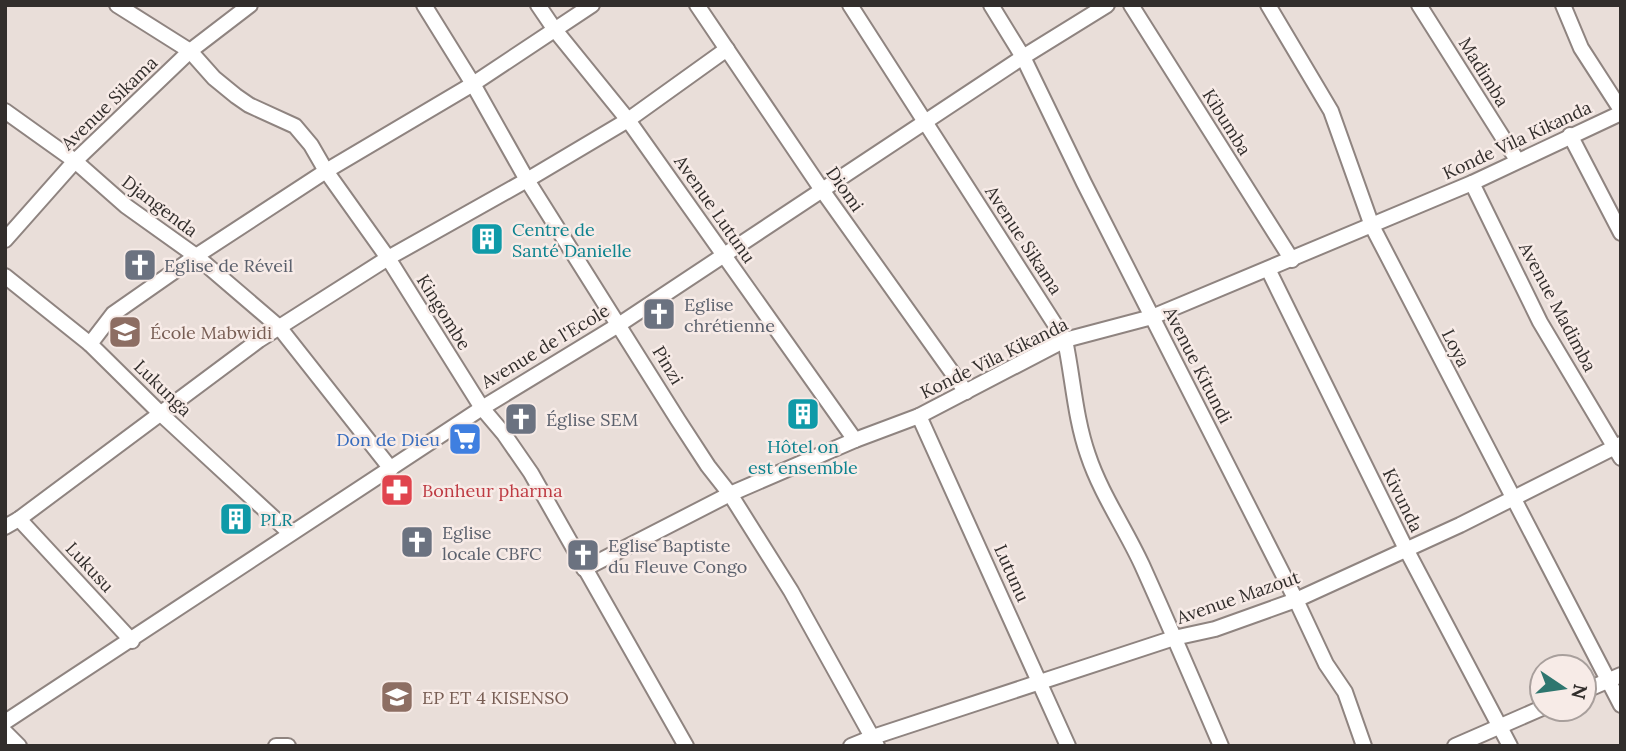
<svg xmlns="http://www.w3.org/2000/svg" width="1626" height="751" viewBox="0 0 1626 751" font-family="Lora,serif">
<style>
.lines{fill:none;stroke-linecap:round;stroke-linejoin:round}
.street-casing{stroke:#8f8480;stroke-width:18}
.street{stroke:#fff;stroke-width:14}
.labels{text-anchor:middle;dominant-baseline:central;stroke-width:5;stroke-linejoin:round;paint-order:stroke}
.street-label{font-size:18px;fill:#322e2c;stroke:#f7ebe7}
.culture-label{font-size:18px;fill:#0d838f;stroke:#f7ebe7;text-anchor:start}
.worship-label{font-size:18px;fill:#5b616d;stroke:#f7ebe7;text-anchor:start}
.education-label{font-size:18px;fill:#785e54;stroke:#f7ebe7;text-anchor:start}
.shop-label{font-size:18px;fill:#366cbe;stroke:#f7ebe7;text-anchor:end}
.health-label{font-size:18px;fill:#be3a42;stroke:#f7ebe7;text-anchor:start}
</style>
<rect width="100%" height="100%" fill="#e9ded9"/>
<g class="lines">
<defs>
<g id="street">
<path d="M117,5L190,51L214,78L236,96L249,105L295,126L311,145L326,171L388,258L482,408L504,434L531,473L686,746"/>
<path d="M424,5L473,84L527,180L678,420L708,466L730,494L791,591L877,746"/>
<path d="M538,5L555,30L628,120L855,440"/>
<path d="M697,5L822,190L966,392"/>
<path d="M850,5L1065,340C1073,378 1075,418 1088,455C1101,494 1125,528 1142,565C1169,625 1195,685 1221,746"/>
<path d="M991,5L1023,57L1084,183L1296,600L1326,664L1345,692L1364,746"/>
<path d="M1131,5L1292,260"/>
<path d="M1268,5L1331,111L1372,226L1621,705"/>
<path d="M1419,5L1517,160"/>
<path d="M1563,5L1581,48L1621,110"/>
<path d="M5,111L75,161L126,206L196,256L279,327L391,469"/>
<path d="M1570,135L1621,233"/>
<path d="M1472,183L1540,322L1621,458"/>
<path d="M5,240L75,161L190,51L250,5"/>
<path d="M1268,269L1406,549L1510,746"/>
<path d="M5,276L90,344L161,414L290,533"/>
<path d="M90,344L113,314L196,256L326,171L473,84L592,5"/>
<path d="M919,416L1068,746"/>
<path d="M19,519L132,641"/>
<path d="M5,527L19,519L259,340L388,258L527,180L628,120L727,49"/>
<path d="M584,569L730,494L855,440L919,416L1065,340L1152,317L1472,183L1621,113"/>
<path d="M1584,691L1621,675"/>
<path d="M5,722L482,408L620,324L1023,57L1107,5"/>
<path d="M5,732L19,746"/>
<path d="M276,746H288"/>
<path d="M851,746L873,737L1174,638L1215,629L1296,600L1460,525L1621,444"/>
<path d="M1455,746L1542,708"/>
</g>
</defs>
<use href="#street" class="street-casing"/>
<use href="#street" class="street"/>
</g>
<defs>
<symbol id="building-square" viewBox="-11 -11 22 22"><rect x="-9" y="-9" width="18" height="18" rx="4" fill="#0f9aa8" stroke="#f7ebe7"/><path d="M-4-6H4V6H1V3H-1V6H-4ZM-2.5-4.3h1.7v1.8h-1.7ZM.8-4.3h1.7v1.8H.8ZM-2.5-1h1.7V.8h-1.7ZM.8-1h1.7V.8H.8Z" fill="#fff"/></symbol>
<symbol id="church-square" viewBox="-11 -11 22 22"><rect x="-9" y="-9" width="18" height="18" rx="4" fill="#6b7280" stroke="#f7ebe7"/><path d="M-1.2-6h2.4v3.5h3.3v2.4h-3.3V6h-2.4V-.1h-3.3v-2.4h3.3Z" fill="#fff"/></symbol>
<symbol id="school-square" viewBox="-11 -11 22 22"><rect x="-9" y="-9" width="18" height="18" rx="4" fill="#8d6e63" stroke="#f7ebe7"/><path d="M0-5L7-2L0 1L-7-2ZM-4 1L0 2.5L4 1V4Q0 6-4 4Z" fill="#fff"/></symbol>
<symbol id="supermarket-square" viewBox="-11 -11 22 22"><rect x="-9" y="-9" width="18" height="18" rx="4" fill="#3f7fe0" stroke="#f7ebe7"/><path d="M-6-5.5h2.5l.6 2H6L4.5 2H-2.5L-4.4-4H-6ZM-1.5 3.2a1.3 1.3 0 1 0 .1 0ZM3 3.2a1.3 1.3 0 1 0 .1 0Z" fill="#fff"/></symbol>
<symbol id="pharmacy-square" viewBox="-11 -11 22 22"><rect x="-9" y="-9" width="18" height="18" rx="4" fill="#e0444e" stroke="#f7ebe7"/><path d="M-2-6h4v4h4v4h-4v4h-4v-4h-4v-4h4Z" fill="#fff"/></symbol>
</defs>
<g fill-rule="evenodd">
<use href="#building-square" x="468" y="220" width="38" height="38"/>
<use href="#church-square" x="121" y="246" width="38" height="38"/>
<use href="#church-square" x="640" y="295" width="38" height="38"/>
<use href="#school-square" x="106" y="313" width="38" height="38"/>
<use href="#building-square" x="784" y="395" width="38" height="38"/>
<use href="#church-square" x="502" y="400" width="38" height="38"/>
<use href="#supermarket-square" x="446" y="420" width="38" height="38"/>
<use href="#pharmacy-square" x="378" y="471" width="38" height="38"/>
<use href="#building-square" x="217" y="500" width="38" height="38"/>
<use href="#church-square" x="398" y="523" width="38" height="38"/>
<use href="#church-square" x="564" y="536" width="38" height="38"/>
<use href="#school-square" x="378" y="678" width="38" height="38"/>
</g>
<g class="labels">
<g class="street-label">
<text transform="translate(1484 72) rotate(58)">Madimba</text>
<text transform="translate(109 103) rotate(-44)">Avenue Sikama</text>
<text transform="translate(1227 122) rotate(58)">Kibumba</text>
<text transform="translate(1517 140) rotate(-25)">Konde Vila Kikanda</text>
<text transform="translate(845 189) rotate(55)">Diomi</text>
<text transform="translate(160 206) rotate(37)">Djangenda</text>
<text transform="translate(715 209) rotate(55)">Avenue Lutunu</text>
<text transform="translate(1024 240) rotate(57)">Avenue Sikama</text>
<text transform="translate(1558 307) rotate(62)">Avenue Madimba</text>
<text transform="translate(444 312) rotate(58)">Kingombe</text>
<text transform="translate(545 346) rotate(-31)">Avenue de l'Ecole</text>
<text transform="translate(1456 348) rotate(63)">Loya</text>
<text transform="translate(994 358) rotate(-26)">Konde Vila Kikanda</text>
<text transform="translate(668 365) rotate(59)">Pinzi</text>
<text transform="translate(1198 365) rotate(63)">Avenue Kitundi</text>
<text transform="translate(163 388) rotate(44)">Lukunga</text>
<text transform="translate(1403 500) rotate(64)">Kivunda</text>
<text transform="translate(90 567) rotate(47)">Lukusu</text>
<text transform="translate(1012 573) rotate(66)">Lutunu</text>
<text transform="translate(1238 597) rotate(-19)">Avenue Mazout</text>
</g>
<g class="culture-label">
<text x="512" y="229">Centre de<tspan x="512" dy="21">Santé Danielle</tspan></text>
<text x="803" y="446" text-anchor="middle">Hôtel on<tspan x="803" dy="21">est ensemble</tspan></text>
<text x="260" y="519">PLR</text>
</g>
<g class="worship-label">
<text x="164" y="265">Eglise de Réveil</text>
<text x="684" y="304">Eglise<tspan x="684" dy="21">chrétienne</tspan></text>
<text x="546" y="419">Église SEM</text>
<text x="442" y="532">Eglise<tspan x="442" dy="21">locale CBFC</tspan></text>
<text x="608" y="545">Eglise Baptiste<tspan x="608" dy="21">du Fleuve Congo</tspan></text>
</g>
<g class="education-label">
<text x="150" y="332">École Mabwidi</text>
<text x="422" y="697">EP ET 4 KISENSO</text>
</g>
<g class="shop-label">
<text x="440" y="439">Don de Dieu</text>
</g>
<g class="health-label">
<text x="422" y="490">Bonheur pharma</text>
</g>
</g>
<rect width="1626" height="751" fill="none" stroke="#322e2c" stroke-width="14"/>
<g transform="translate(1563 688) rotate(103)"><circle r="33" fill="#f7ebe7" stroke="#a89f9c" stroke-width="2"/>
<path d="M0-5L12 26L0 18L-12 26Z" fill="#2e766f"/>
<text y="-10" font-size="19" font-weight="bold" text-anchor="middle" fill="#322e2c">N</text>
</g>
</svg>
